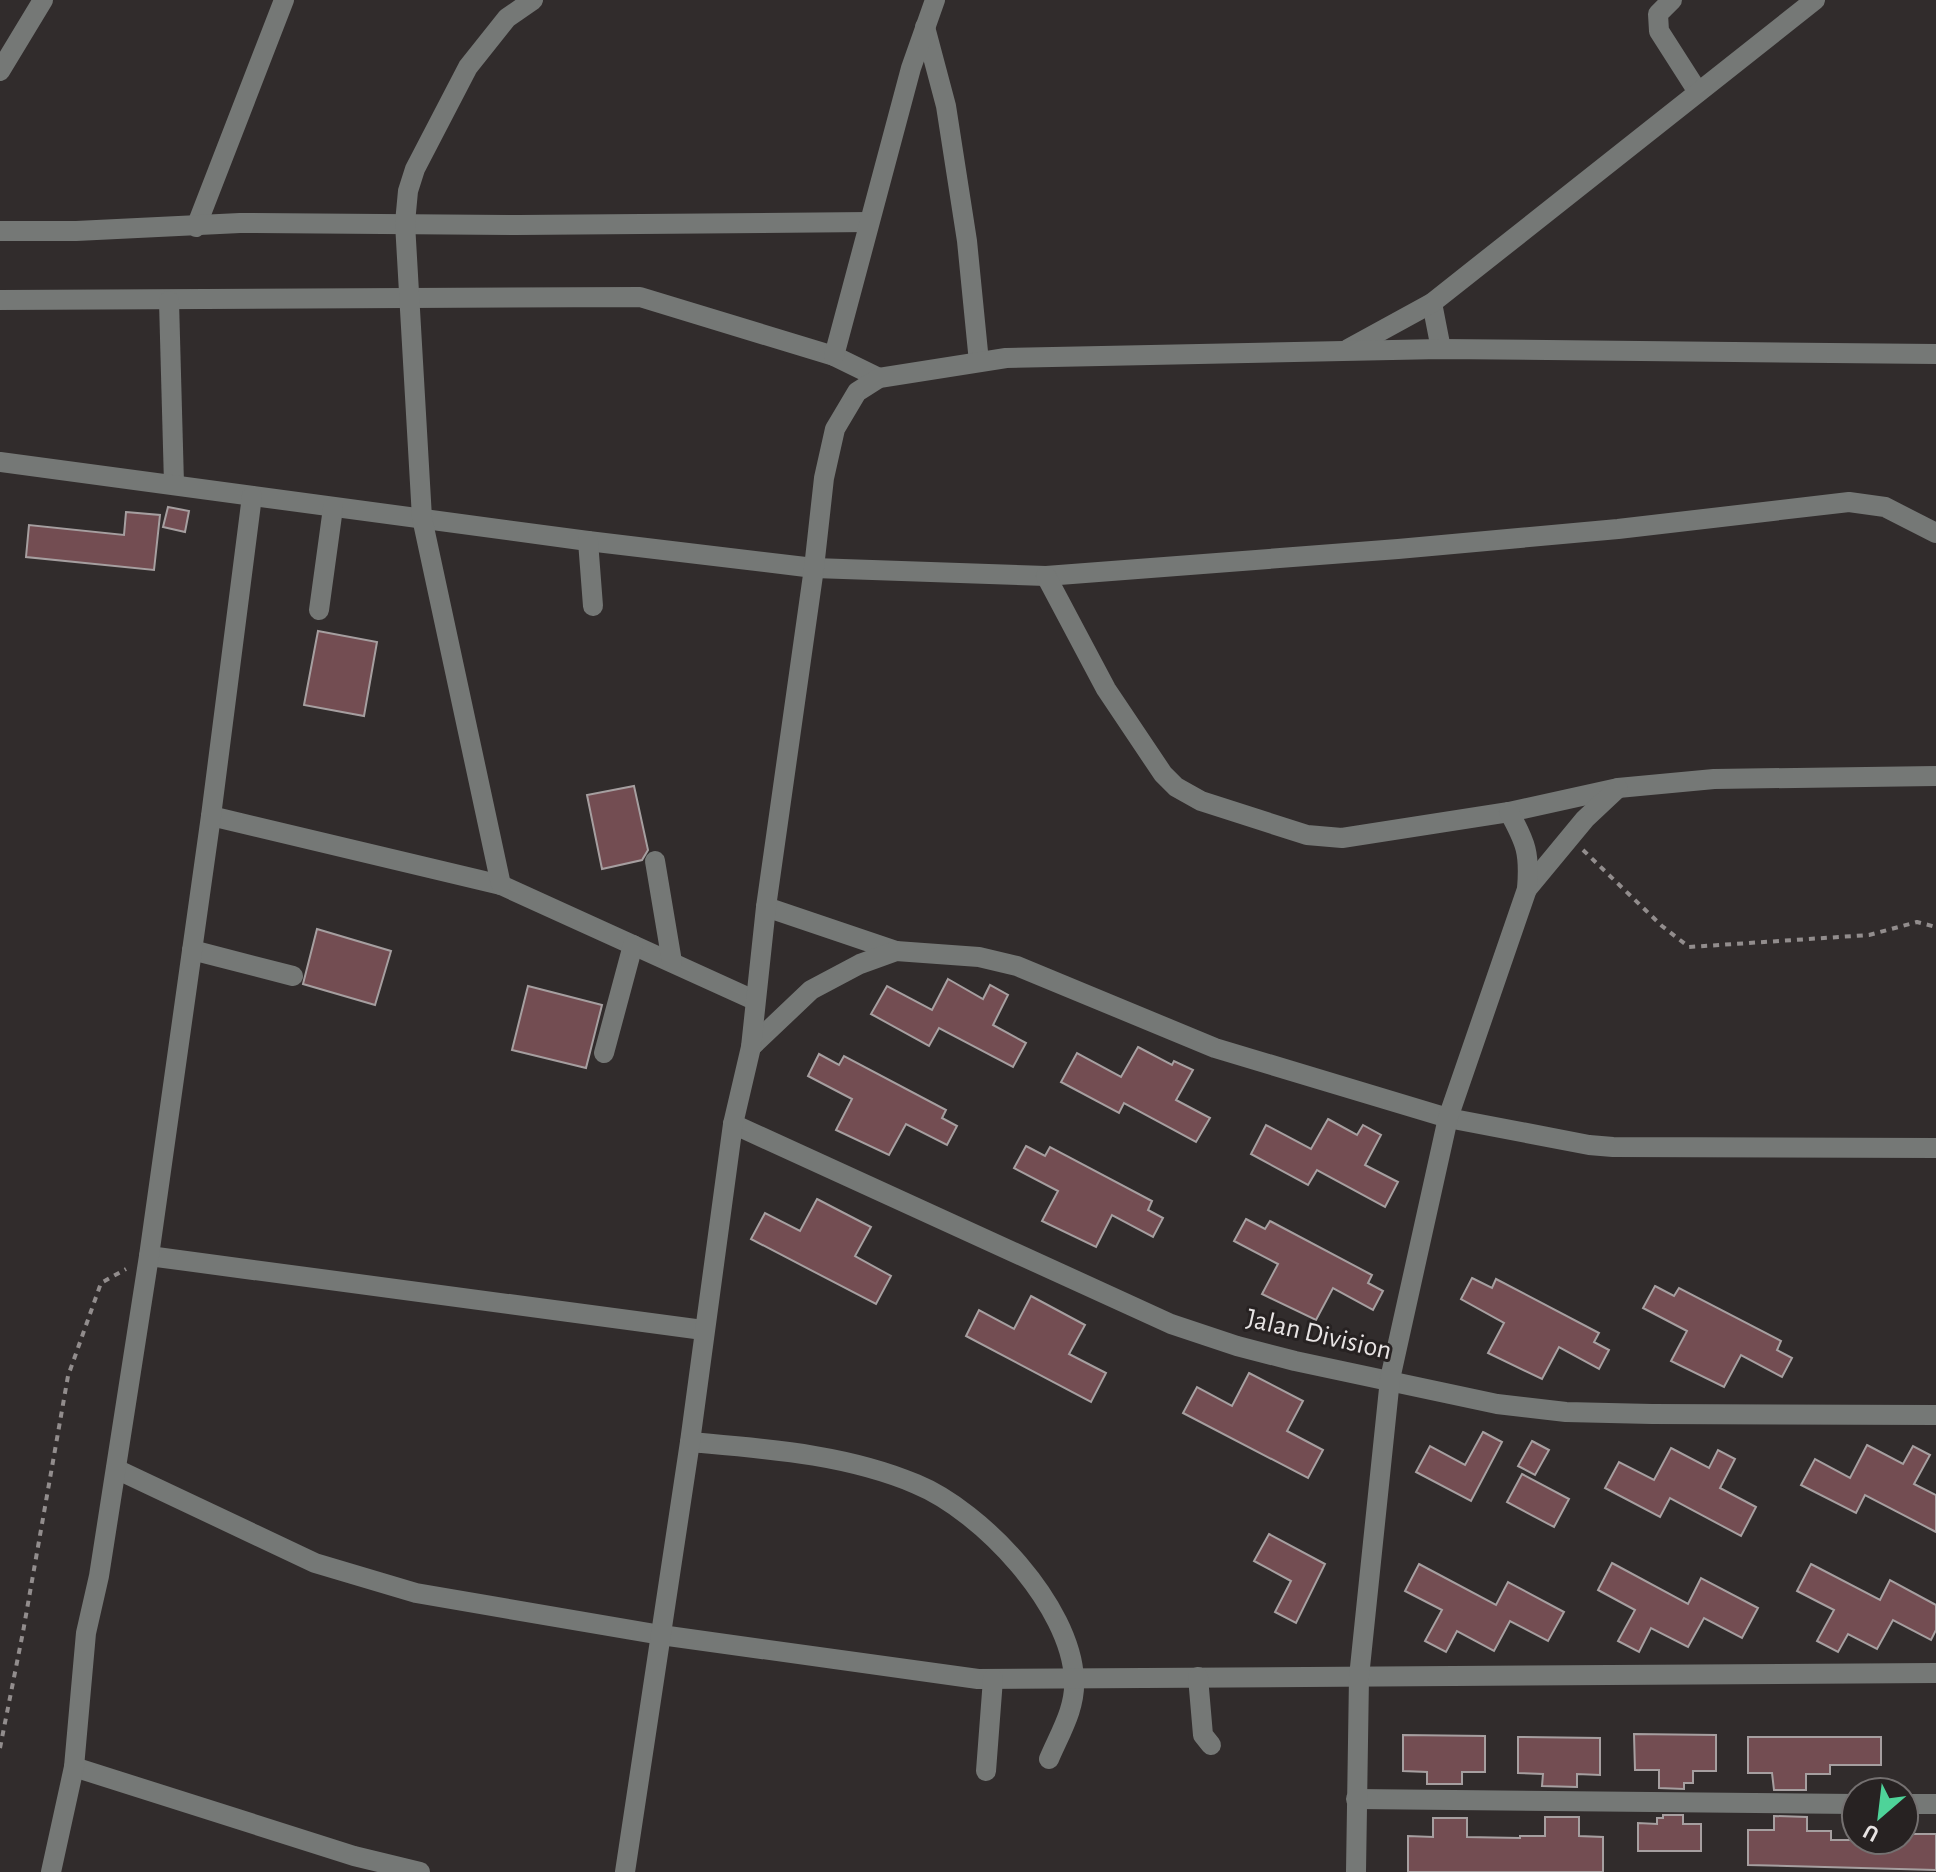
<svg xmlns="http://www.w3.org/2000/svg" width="1936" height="1872" viewBox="0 0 1936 1872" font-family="'Alegreya Sans',sans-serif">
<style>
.building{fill:#734d52;stroke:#a69fa0;stroke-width:2}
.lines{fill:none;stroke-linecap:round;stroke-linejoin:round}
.path{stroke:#928d8d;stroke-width:4;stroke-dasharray:6 6;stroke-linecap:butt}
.minor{stroke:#757876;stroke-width:20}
.labels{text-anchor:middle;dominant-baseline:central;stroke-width:6;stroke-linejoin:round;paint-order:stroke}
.street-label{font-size:28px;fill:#e8e4e4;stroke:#272222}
</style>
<rect width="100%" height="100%" fill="#312c2c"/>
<g class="building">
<path d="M168,507L189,511L185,532L163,527Z"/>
<path d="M126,512L160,515L154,570L26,557L29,525L124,535Z"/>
<path d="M318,631L377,642L364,716L304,705Z"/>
<path d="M634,786L648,850L642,860L602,869L587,795Z"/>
<path d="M317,929L391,951L375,1005L303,984Z"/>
<path d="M948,979L983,999L990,985L1008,995L993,1025L1026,1043L1013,1067L939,1028L929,1046L871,1014L887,986L932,1010Z"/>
<path d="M528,986L602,1005L586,1068L512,1050Z"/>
<path d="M1138,1047L1172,1065L1174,1061L1193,1070L1176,1100L1210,1118L1196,1142L1124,1103L1119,1113L1061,1082L1077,1053L1121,1077Z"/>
<path d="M819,1054L839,1065L844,1056L946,1110L942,1118L957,1126L947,1145L906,1124L889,1155L836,1130L852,1099L808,1076Z"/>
<path d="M1328,1119L1357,1135L1363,1125L1381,1135L1365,1165L1398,1182L1385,1207L1317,1170L1308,1185L1251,1154L1266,1125L1311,1149Z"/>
<path d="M1026,1146L1045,1156L1050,1147L1152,1201L1148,1210L1163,1218L1153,1237L1112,1215L1096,1247L1042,1221L1058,1191L1014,1168Z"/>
<path d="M817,1199L871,1227L855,1256L891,1276L876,1304L751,1239L765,1213L800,1231Z"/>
<path d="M1246,1219L1265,1229L1270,1221L1372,1275L1368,1283L1383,1291L1373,1310L1333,1288L1316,1320L1262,1294L1278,1264L1234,1241Z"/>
<path d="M1472,1278L1492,1288L1496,1279L1599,1333L1594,1342L1609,1350L1599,1369L1559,1347L1542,1379L1488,1353L1504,1323L1461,1299Z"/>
<path d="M1655,1286L1674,1296L1679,1288L1781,1341L1777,1350L1792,1358L1782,1377L1741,1355L1724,1387L1671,1361L1687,1331L1643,1308Z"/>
<path d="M1031,1296L1085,1325L1069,1354L1106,1373L1091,1402L966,1336L979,1310L1014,1329Z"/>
<path d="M1249,1373L1303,1401L1287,1431L1323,1450L1308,1478L1183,1413L1197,1387L1232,1406Z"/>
<path d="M1483,1432L1502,1442L1471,1501L1416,1472L1430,1446L1465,1465Z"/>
<path d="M1532,1441L1549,1450L1535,1475L1518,1466Z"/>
<path d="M1867,1445L1903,1464L1913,1446L1930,1455L1914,1484L1936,1495V1532L1865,1495L1856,1513L1801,1485L1815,1459L1850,1478Z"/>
<path d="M1671,1448L1709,1468L1718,1450L1735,1459L1720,1488L1756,1507L1741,1536L1670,1498L1660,1517L1605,1488L1619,1462L1654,1480Z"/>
<path d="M1522,1474L1569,1499L1554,1527L1507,1502Z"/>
<path d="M1269,1534L1325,1564L1296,1623L1275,1612L1291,1581L1254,1561Z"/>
<path d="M1612,1563L1688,1604L1701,1578L1758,1608L1742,1638L1704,1618L1688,1647L1651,1628L1639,1652L1618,1641L1635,1610L1598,1590Z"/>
<path d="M1419,1564L1496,1605L1508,1582L1564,1612L1548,1641L1510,1621L1494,1651L1457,1631L1446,1652L1425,1641L1442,1610L1405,1591Z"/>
<path d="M1811,1564L1880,1600L1890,1580L1936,1605V1630L1931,1640L1893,1620L1877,1649L1848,1634L1838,1652L1817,1641L1834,1610L1797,1591Z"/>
<path d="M1634,1734L1716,1735V1771H1693V1783H1684V1789L1659,1788V1770H1635Z"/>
<path d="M1403,1735L1485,1736V1772H1462V1784H1427V1772L1403,1771Z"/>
<path d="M1518,1737L1600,1738V1775L1577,1774V1787L1542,1786L1543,1774L1518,1773Z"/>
<path d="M1748,1737H1881V1765H1830V1774H1806V1790H1774L1772,1773H1748Z"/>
<path d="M1663,1815H1683V1824H1701V1851H1638V1823L1657,1824V1818H1663Z"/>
<path d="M1774,1816L1807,1817V1831H1831V1840H1904V1834H1936V1870L1748,1865V1830H1774Z"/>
<path d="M1545,1817H1579V1836L1603,1837V1872H1408V1836L1433,1837V1818H1467V1837L1520,1838V1836H1545Z"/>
</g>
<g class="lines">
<g class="path">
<path d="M1583,850L1662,926L1689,947L1869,935L1917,922L1936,927"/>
<path d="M0,1748L23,1632L68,1376L101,1283L126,1269"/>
</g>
<g class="minor">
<path d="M1672,0L1658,14L1659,31L1698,92"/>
<path d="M925,27L946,106L967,241L979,362"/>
<path d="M0,71L43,0"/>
<path d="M196,227L284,0"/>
<path d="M0,231H76L240,223L518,225L869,222"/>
<path d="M0,300L640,297L834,356L879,378"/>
<path d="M169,301L174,484"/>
<path d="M1432,303L1441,349"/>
<path d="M1348,349L1432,303L1815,0"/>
<path d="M834,356L911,68L935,0"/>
<path d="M0,462L588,541L814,568L1046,576L1398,549L1618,529L1849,502L1885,507L1936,533"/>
<path d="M588,541L593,606"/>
<path d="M1046,576L1106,689L1163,774L1176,787L1201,801L1307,835L1342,838L1509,812L1618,788L1714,779L1936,776"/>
<path d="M319,610L333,508"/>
<path d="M211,816L501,885L754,1000"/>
<path d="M655,861L672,962"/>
<path d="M501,885L422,518L405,223L408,191L415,169L468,67L507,18L533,0"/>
<path d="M1527,889L1585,819L1618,788"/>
<path d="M766,907L896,951"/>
<path d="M192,950L293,976"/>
<path d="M751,1047L811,990L860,964L896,951L979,957L1017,966L1215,1048L1448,1118L1589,1145L1613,1147L1936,1148"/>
<path d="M604,1053L633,945"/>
<path d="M733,1124L1171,1324L1237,1346L1295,1361L1497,1404L1566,1412L1652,1414L1936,1415"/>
<path d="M149,1256L703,1330"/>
<path d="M690,1442C767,1449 845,1454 916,1484C982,1511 1071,1606 1074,1679C1076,1708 1060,1733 1049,1759"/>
<path d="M116,1469L315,1563L416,1593L661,1635L978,1679L1936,1673"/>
<path d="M1198,1677L1203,1735L1211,1745"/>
<path d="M74,1767L354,1856L420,1872"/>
<path d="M986,1771L993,1679"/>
<path d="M1356,1799L1856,1804"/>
<path d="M1904,1804H1936"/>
<path d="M51,1872L74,1767L86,1633L99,1576L149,1256L211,816L252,496"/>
<path d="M625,1872L690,1442L733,1124L751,1047L766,907L814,568L824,478L835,429L857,392L879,378L1006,358L1441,349L1936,354"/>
<path d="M1356,1872L1359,1677L1390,1379L1448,1118L1527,889C1530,853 1526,843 1509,812"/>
</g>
</g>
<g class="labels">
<g class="street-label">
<text transform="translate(1319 1335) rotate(13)">Jalan Division</text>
</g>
</g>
<g transform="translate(1880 1816) rotate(208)"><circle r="38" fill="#272222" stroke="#747070" stroke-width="2"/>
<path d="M0-6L14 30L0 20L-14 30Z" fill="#4ed399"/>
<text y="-12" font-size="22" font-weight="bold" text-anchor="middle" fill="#e8e4e4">U</text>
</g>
</svg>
